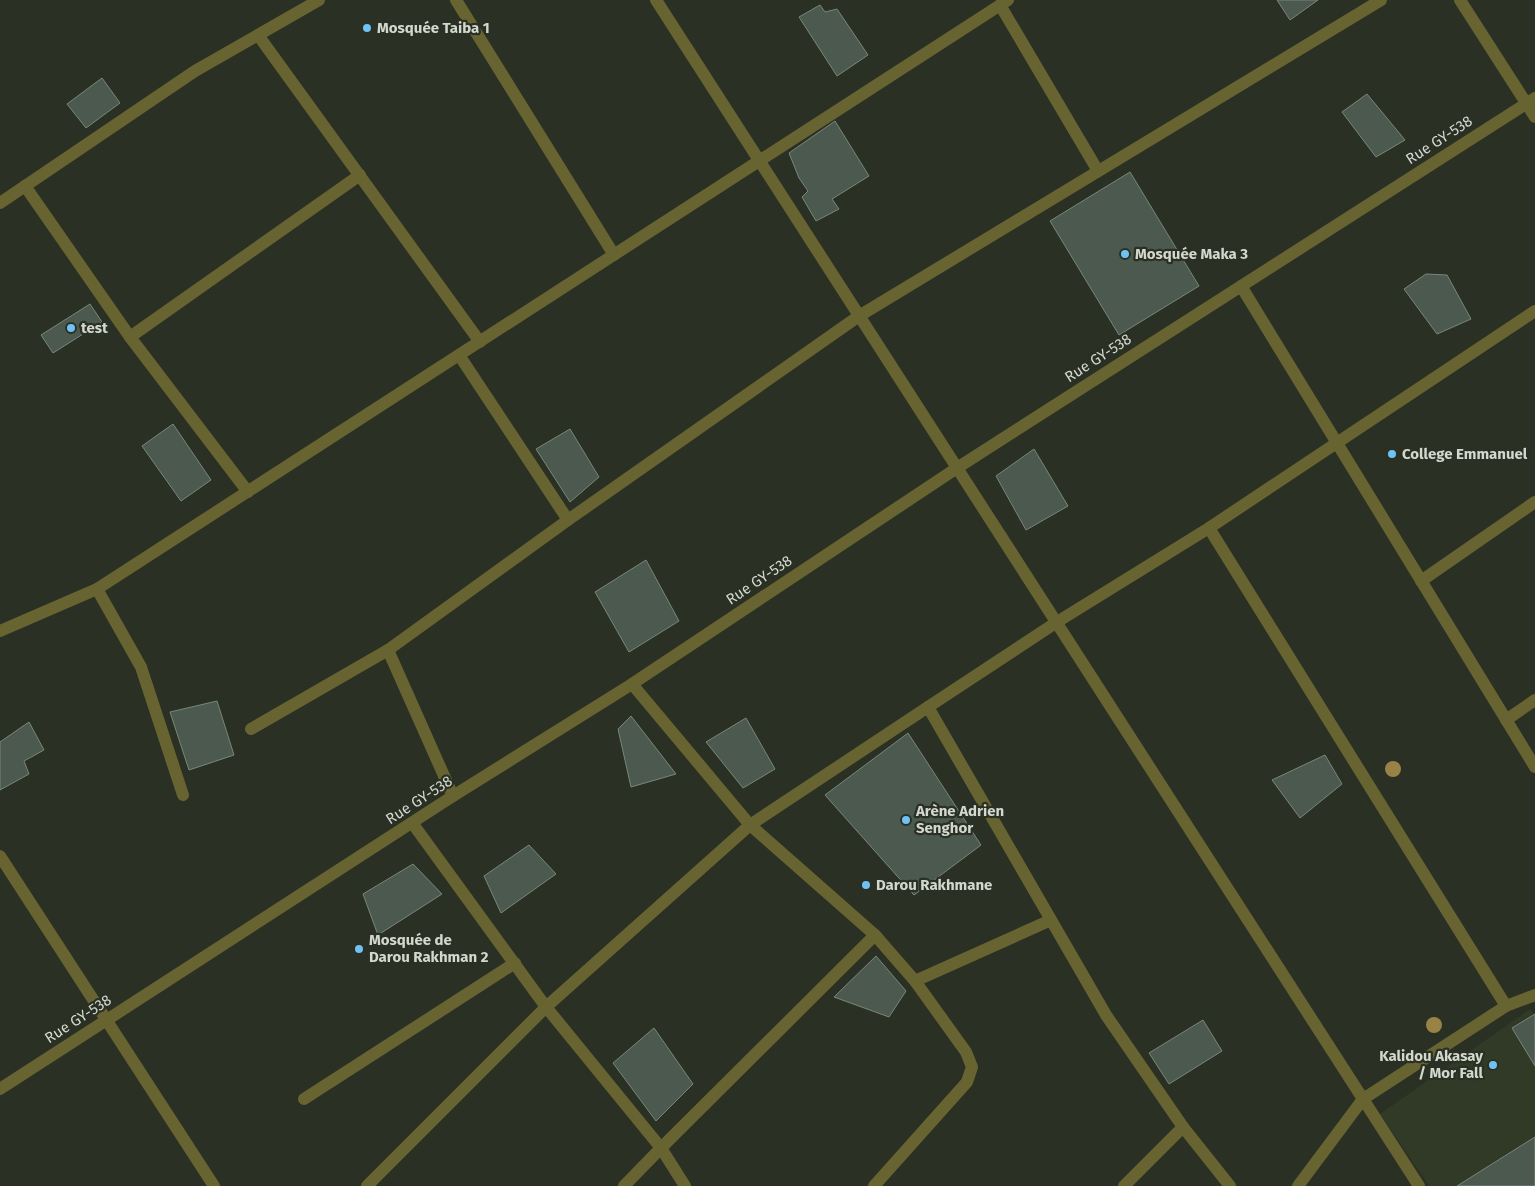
<svg xmlns="http://www.w3.org/2000/svg" width="1535" height="1186" viewBox="0 0 1535 1186" font-family="'Fira Sans',sans-serif">
<style>
.built{fill:#313a26}
.building{fill:#4c594e;stroke:#79877b}
.lines{fill:none;stroke-linecap:round;stroke-linejoin:round}
.minor{stroke:#676432;stroke-width:12}
.tree{fill:#998246}
.poi-dot{fill:#6fc2f4;stroke:#2a3023;stroke-width:2}
.labels{text-anchor:middle;dominant-baseline:central;stroke-width:4.5;stroke-linejoin:round;paint-order:stroke}
.poi-label{font-size:15px;font-weight:bold;fill:#d3d8cf;stroke:#2a3023;text-anchor:start}
.street-label{font-size:15px;fill:#d3d8cf;stroke:#2a3023}
</style>
<rect width="100%" height="100%" fill="#2a3023"/>
<path class="built" d="M1530,1009L1535,1016V1186H1429L1380,1114Z"/>
<g class="building">
<path d="M1277,0H1318L1290,20Z"/>
<path d="M820,5L825,12L837,9L868,55L837,76L799,17Z"/>
<path d="M102,78L120,103L86,128L67,104Z"/>
<path d="M1367,94L1405,140L1376,157L1342,112Z"/>
<path d="M835,121L869,176L832,199L839,209L816,221L802,197L808,191L799,178L789,153Z"/>
<path d="M1130,172L1199,286L1119,335L1050,221Z"/>
<path d="M1426,274L1447,275L1471,319L1437,334L1404,289Z"/>
<path d="M90,304L102,322L53,353L41,335Z"/>
<path d="M173,424L211,480L181,501L142,446Z"/>
<path d="M570,429L599,477L570,502L536,449Z"/>
<path d="M1034,449L1068,506L1026,530L996,476Z"/>
<path d="M646,560L679,621L629,652L595,592Z"/>
<path d="M217,701L234,755L189,770L170,712Z"/>
<path d="M631,716L676,774L631,787L618,729Z"/>
<path d="M746,718L775,769L743,788L706,742Z"/>
<path d="M29,722L44,750L24,761L29,774L0,790V742Z"/>
<path d="M908,733L981,845L914,895L825,795Z"/>
<path d="M1325,755L1342,784L1300,818L1272,780Z"/>
<path d="M529,845L556,874L501,913L484,876Z"/>
<path d="M413,864L442,894L378,935L363,894Z"/>
<path d="M876,956L906,991L889,1017L834,997Z"/>
<path d="M1535,1014V1066L1512,1028Z"/>
<path d="M1203,1020L1222,1051L1169,1084L1149,1053Z"/>
<path d="M654,1028L693,1084L656,1121L613,1063Z"/>
<path d="M1535,1137V1186H1457Z"/>
</g>
<g class="lines">
<g class="minor">
<path d="M456,0L614,255"/>
<path d="M656,0L1419,1186"/>
<path d="M1460,0L1535,117"/>
<path d="M1000,5L1098,171"/>
<path d="M258,35L480,342"/>
<path d="M25,186L130,337L248,492"/>
<path d="M0,203L195,71L319,0"/>
<path d="M1241,286L1535,767"/>
<path d="M130,337L360,175"/>
<path d="M459,355L568,520"/>
<path d="M1209,528L1506,1006"/>
<path d="M1421,581L1535,502"/>
<path d="M97,589L141,667L183,795"/>
<path d="M0,631L97,589L1008,0"/>
<path d="M388,650L453,796"/>
<path d="M1506,720L1535,700"/>
<path d="M251,729L388,650L568,520L859,316L1381,0"/>
<path d="M413,824L546,1007L661,1148L685,1186"/>
<path d="M0,856L214,1186"/>
<path d="M915,981L1051,920"/>
<path d="M0,1089L453,796L632,684L957,468L1535,98"/>
<path d="M304,1099L515,963"/>
<path d="M367,1186L546,1007L750,825L632,684"/>
<path d="M624,1186L661,1148L875,935"/>
<path d="M874,1186L967,1082L972,1067L966,1052L915,981L875,935L750,825L928,707"/>
<path d="M1124,1186L1183,1127"/>
<path d="M1230,1186L1183,1127L1106,1015L928,707L1057,622L1209,528L1535,311"/>
<path d="M1298,1186L1363,1099L1506,1006L1535,995"/>
</g>
</g>
<g class="tree">
<circle cx="1393" cy="769" r="8"/>
<circle cx="1434" cy="1025" r="8"/>
</g>
<g class="poi-dot">
<circle cx="367" cy="28" r="5"/>
<circle cx="1125" cy="254" r="5"/>
<circle cx="71" cy="328" r="5"/>
<circle cx="1392" cy="454" r="5"/>
<circle cx="906" cy="820" r="5"/>
<circle cx="866" cy="885" r="5"/>
<circle cx="359" cy="949" r="5"/>
<circle cx="1493" cy="1065" r="5"/>
</g>
<g class="labels">
<g class="poi-label">
<text x="377" y="28">Mosquée Taiba 1</text>
<text x="1135" y="254">Mosquée Maka 3</text>
<text x="81" y="328">test</text>
<text x="1402" y="454">College Emmanuel</text>
<text x="916" y="811">Arène Adrien<tspan x="916" dy="17">Senghor</tspan></text>
<text x="876" y="885">Darou Rakhmane</text>
<text x="369" y="940">Mosquée de<tspan x="369" dy="17">Darou Rakhman 2</tspan></text>
<text x="1483" y="1056" text-anchor="end">Kalidou Akasay<tspan x="1483" dy="17">/ Mor Fall</tspan></text>
</g>
<g class="street-label">
<text transform="translate(1439 140) rotate(-33)">Rue GY-538</text>
<text transform="translate(1098 358) rotate(-33)">Rue GY-538</text>
<text transform="translate(759 580) rotate(-34)">Rue GY-538</text>
<text transform="translate(419 800) rotate(-33)">Rue GY-538</text>
<text transform="translate(78 1019) rotate(-33)">Rue GY-538</text>
</g>
</g>
</svg>
